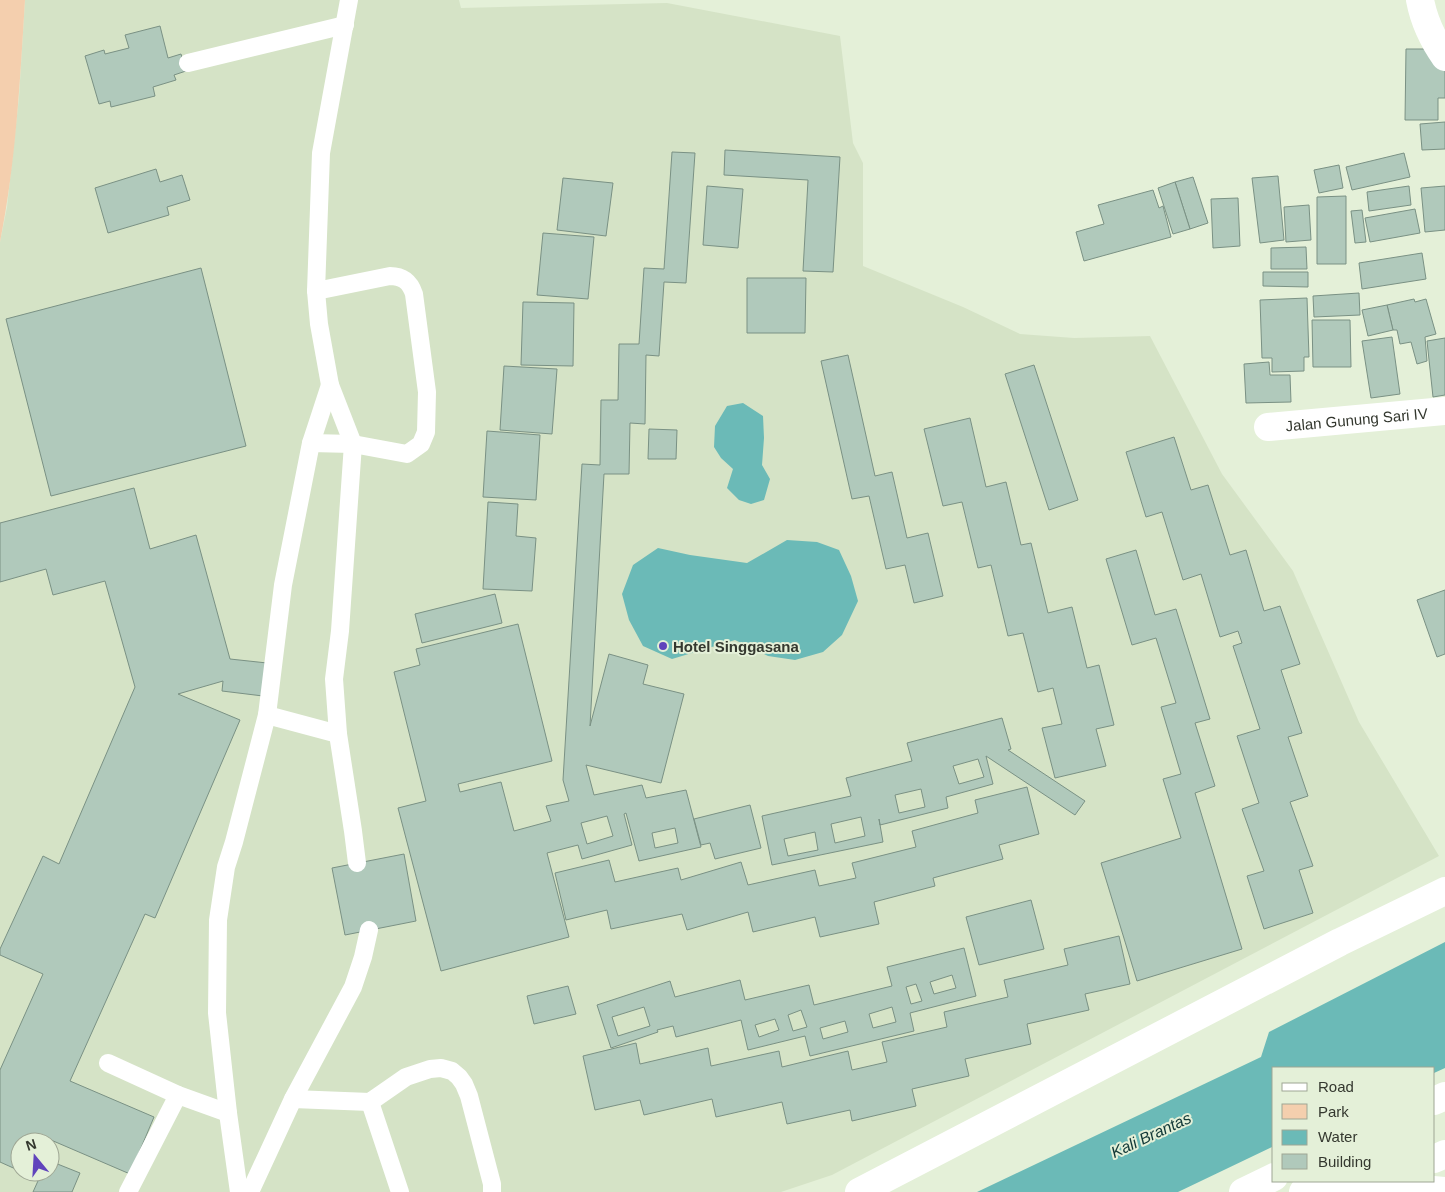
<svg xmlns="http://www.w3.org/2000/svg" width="1445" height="1192" viewBox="0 0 1445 1192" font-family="Arial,sans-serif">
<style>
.built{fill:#d5e3c6;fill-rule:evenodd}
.green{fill:#f4cfae}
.water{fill:#6bbab7}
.building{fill:#b0c9bb;stroke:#7a9184;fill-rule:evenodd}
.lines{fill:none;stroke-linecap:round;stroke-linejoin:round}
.service{stroke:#fff;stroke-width:18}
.minor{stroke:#fff;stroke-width:28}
.tertiary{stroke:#fff;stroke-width:28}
.primary{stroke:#fff;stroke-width:28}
.poi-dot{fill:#6044bc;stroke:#e4f0d8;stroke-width:2}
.labels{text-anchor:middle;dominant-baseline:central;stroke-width:4;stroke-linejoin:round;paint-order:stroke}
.street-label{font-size:15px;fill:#34382f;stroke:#e4f0d8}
.poi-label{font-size:15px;font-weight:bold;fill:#34382f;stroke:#e4f0d8;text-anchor:start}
.water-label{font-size:16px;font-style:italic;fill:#113837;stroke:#e4f0d8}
</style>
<rect width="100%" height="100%" fill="#e4f0d8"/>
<path class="built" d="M25,0H459L461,8L667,3L840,36L853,143L863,163V266L963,307L1020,334L1074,338L1150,336L1222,474L1293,571L1359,722L1439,856L832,1175L781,1192H0V242L7,207L19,97ZM20,1142H50V1172H20Z"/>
<path class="green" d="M0,0H25C20,81 16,163 0,242Z"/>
<g class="water">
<path d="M743,403L763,416L764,438L762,465L770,479L764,500L751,504L739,500L727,488L733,469L721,458L714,447L715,426L727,406Z"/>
<path d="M787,540L817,542L839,550L851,576L858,601L842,635L823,652L795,660L768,656L735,640L672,659L643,646L629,620L622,594L633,565L658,548L690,555L747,563Z"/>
<path d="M1445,942V1068L1434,1073V1068H1274V1146L1178,1192H977L1261,1057L1269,1032Z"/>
</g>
<g class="building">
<path d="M160,26L168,58L181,54L186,71L174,75L176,80L153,87L155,96L111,107L110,101L99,104L85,56L104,50L105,54L129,48L125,35Z"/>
<path d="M1406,49H1438L1445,67V98H1438V120H1405Z"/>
<path d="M1445,122V149L1422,150L1420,124Z"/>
<path d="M725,150L840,157L833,272L803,271L808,180L724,175Z"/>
<path d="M672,152L695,153L686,283L664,282L659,356L646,355L645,424L630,423L629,474H604L590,726L609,654L648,665L643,684L684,694L661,783L586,765L594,795L642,785L646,798L686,790L701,847L639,861L626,813L624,814L632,845L582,859L578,845L547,853L569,937L441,971L398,808L426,801L394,672L420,665L416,649L518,624L552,761L458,784L460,792L501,782L514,831L551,821L546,806L569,801L563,780L582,464L600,465L601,400H618L619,344H639L644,268L664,269ZM607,816L613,836L587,844L581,823ZM675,828L678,843L655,848L652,833Z"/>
<path d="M1404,153L1410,177L1352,190L1346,167Z"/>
<path d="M1339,165L1343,188L1319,193L1314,170Z"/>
<path d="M156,169L160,182L182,175L190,200L167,207L169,215L108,233L95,188Z"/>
<path d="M1278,176L1284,240L1260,243L1252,178Z"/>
<path d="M1193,177L1208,223L1190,229L1175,182Z"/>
<path d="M563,178L613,183L606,236L557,230Z"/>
<path d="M1175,182L1190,229L1173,234L1158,188Z"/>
<path d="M707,186L743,189L738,248L703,245Z"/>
<path d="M1409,186L1411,205L1369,211L1367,192Z"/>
<path d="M1445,186V230L1425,232L1421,188Z"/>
<path d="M1153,190L1159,208L1163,206L1171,237L1084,261L1076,232L1104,224L1098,205Z"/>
<path d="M1346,196V264H1317V197Z"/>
<path d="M1238,198L1240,246L1213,248L1211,199Z"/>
<path d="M1309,205L1311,240L1286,242L1284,207Z"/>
<path d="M1415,209L1420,233L1370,242L1365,218Z"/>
<path d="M1362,210L1366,242L1355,243L1351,211Z"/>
<path d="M543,233L594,237L588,299L537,295Z"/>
<path d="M1306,247L1307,269H1271V248Z"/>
<path d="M1422,253L1426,279L1362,289L1359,263Z"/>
<path d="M201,268L246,446L51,496L6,319Z"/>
<path d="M1263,272H1308V287L1263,286Z"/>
<path d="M747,278H806L805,333H747Z"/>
<path d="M1359,293L1360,315L1314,317L1313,296Z"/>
<path d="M1307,298L1309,357H1304V371L1272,372V358H1262L1260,300Z"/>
<path d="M1414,299L1415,302L1426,299L1436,334L1425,337L1427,361L1417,364L1411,342L1400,344L1397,330H1393L1387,305Z"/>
<path d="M523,302L574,303L573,366L521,365Z"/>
<path d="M1387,305L1393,330L1368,336L1362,310Z"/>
<path d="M1312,320H1350L1351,367H1313Z"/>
<path d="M1392,337L1400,394L1371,398L1362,341Z"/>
<path d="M1445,338V395L1433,397L1427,341Z"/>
<path d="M848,355L875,476L892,472L907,538L928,533L943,596L914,603L905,565L886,569L869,496L852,499L821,361Z"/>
<path d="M1269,362L1270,375H1290L1291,402L1246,403L1244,364Z"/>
<path d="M1034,365L1078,500L1049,510L1005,374Z"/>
<path d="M504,366L557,369L552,434L500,430Z"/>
<path d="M970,418L986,487L1006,482L1021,545L1031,543L1048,613L1072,607L1087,668L1099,665L1114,725L1096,729L1106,766L1055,778L1042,728L1062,724L1053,688L1038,692L1023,633L1008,636L991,565L978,568L962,502L943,506L924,429Z"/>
<path d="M649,429L677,430L676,459H648Z"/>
<path d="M487,431L540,435L536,500L483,497Z"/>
<path d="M1174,437L1191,490L1208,485L1230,555L1246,550L1264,611L1280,606L1300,664L1281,670L1302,733L1288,737L1308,796L1290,802L1313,866L1299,870L1313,913L1264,929L1247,876L1264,871L1242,809L1259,803L1237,736L1260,729L1233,646L1242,643L1238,631L1220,637L1201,574L1183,580L1162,512L1146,517L1126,452Z"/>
<path d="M134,488L150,549L196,535L230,659L267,663L263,696L222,691L223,681L178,694L240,720L155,918L145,914L70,1081L154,1117L130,1174L44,1137L42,1142H20V1171L0,1162V1070L43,974L0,955V949L43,856L59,864L135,687L105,581L53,595L46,569L0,582V523Z"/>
<path d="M488,502L518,504L516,536L536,538L532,591L483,589Z"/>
<path d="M1136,550L1155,615L1176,609L1210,719L1195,723L1215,786L1195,793L1242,949L1137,981L1101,863L1181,838L1163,779L1181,774L1161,707L1176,703L1156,638L1132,645L1106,559Z"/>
<path d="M1445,590V654L1437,657L1417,600Z"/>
<path d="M495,594L502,623L422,643L415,614Z"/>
<path d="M1002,718L1011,749L1008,750L1085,801L1075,815L986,756L993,784L946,797L948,808L880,825L879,819L883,842L772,865L762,816L851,796L846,778L912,761L907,743ZM978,759L984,777L959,784L953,766ZM921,789L925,807L899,813L895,795ZM861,817L865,836L835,843L831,824ZM815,832L818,850L788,856L784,839Z"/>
<path d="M1027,787L1039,834L999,845L1003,859L933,878L935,886L874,902L879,924L820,937L815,917L753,932L748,912L687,930L682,914L611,929L607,910L566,920L555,873L609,860L615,882L678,868L681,880L741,862L748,885L815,870L819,886L856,878L852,863L916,847L912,831L978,813L975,800Z"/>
<path d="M750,805L761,848L715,859L710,843L701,845L694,819Z"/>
<path d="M404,854L416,921L345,935L332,868Z"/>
<path d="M1031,900L1044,949L979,965L966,917Z"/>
<path d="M1119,936L1130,984L1085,994L1089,1010L1027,1024L1031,1044L965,1059L969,1076L912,1089L916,1106L852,1121L850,1110L787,1124L782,1102L716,1117L712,1099L644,1115L640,1100L595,1110L583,1056L636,1043L640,1064L708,1048L711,1066L779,1051L782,1067L848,1051L852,1070L887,1062L882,1042L947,1027L944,1012L1008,997L1004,980L1068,965L1064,949Z"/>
<path d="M964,948L976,996L910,1013L914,1031L810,1056L805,1036L748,1050L741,1020L676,1037L673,1026L657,1030L658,1032L611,1048L597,1005L670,981L675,997L740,980L745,1000L809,985L814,1005L892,986L887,967ZM952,975L956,988L934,994L930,982ZM916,984L922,1001L911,1004L906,987ZM644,1007L650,1026L618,1036L612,1017ZM892,1007L896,1022L873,1028L869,1014ZM801,1010L807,1027L793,1031L788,1015ZM775,1019L779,1030L759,1037L755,1025ZM845,1021L848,1032L823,1039L820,1028Z"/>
<path d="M568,986L576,1014L534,1024L527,996Z"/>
<path d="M50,1161L80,1173L72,1192H33L42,1172H50Z"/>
</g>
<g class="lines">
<g class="service">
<path d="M349,0L321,153L316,291L319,324L330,385L353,444L340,631L334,679L338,734L353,831L357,863"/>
<path d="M188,63L345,25"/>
<path d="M311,443L353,444L407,454L421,444L426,432L427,392L414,294C410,282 403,276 390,276L316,291"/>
<path d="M267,715L338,734"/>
<path d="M108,1063L178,1095L228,1113"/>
<path d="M293,1099L370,1102L406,1077L430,1069L441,1068L452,1071L459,1077L464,1084L469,1096L492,1184V1192"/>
<path d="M370,1102L400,1192"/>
<path d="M128,1192L178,1095"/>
<path d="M239,1192L228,1113L217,1013L218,920L226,867L234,842L267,715L283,585L311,443L330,385"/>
<path d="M250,1192L293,1099L353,987L363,957L369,930"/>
</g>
<g class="minor">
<path d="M1420,0C1424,21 1433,40 1445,57"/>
<path id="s1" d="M1268,427L1445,411"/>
<path d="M859,1192L1340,942L1445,891"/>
</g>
<path class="tertiary" d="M1303,1192L1319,1185L1349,1182L1445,1191"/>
<g class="primary">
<path d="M1434,1101L1445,1096"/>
<path d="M1434,1159L1445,1154"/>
<path d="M1243,1192L1274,1177"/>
<path d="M1367,1192L1389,1181"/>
</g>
</g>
<circle class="poi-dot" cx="663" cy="646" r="5"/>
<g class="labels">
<g class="street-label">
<text stroke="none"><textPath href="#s1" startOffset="89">Jalan Gunung Sari IV</textPath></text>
</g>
<g class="poi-label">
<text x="673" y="646">Hotel Singgasana</text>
</g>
<g class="water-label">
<text transform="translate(1151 1135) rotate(-25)">Kali Brantas</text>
</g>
</g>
<rect x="1272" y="1067" width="162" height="115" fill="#e4f0d8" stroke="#9ea694"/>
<rect x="1282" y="1083" width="25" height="8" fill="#ffffff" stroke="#9ea694"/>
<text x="1318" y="1092" font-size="15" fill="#34382f">Road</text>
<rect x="1282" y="1104" width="25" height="15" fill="#f4cfae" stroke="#9ea694"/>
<text x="1318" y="1117" font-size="15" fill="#34382f">Park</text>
<rect x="1282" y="1130" width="25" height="15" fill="#6bbab7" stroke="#9ea694"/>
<text x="1318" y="1142" font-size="15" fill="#34382f">Water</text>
<rect x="1282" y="1154" width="25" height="15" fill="#b0c9bb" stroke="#9ea694"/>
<text x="1318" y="1167" font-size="15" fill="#34382f">Building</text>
<g transform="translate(35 1157) rotate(342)"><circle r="24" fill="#e4f0d8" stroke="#9ea694"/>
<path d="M0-4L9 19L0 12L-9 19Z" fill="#6044bc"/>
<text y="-8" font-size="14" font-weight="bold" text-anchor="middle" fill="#34382f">N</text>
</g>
</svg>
